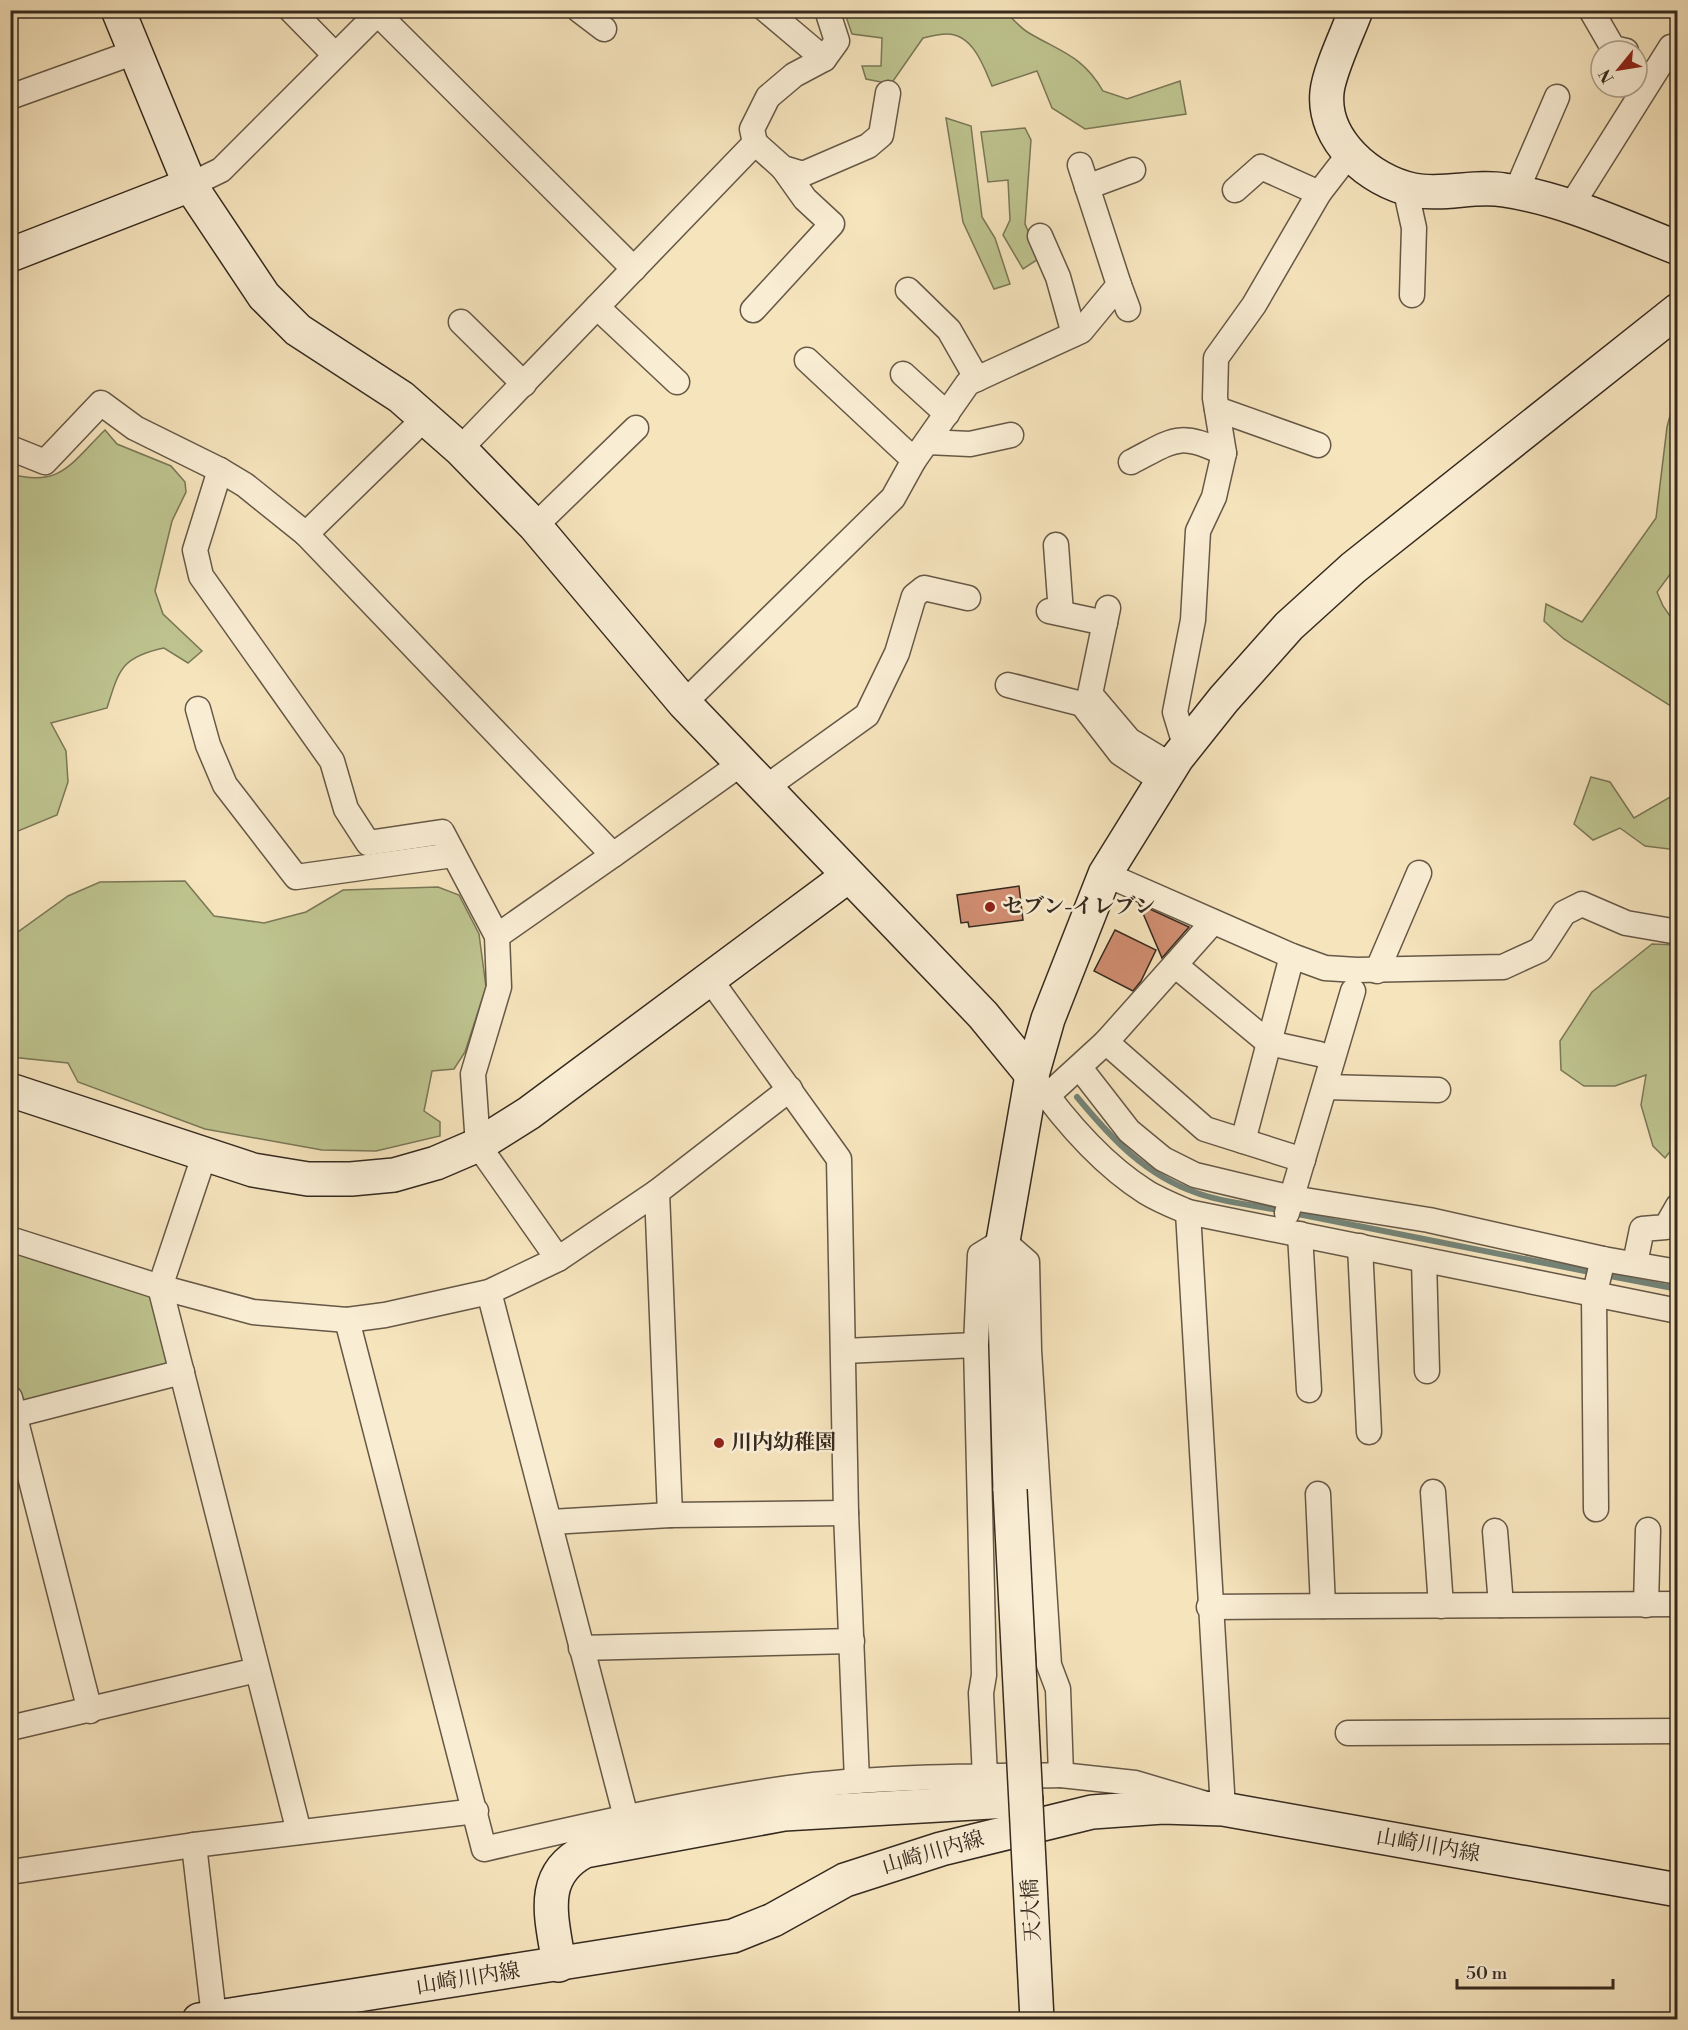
<svg xmlns="http://www.w3.org/2000/svg" width="1688" height="2030" viewBox="0 0 1688 2030" font-family="'Libre Bodoni','Noto Serif JP',serif">
<style>
.green{fill:#bec48f;stroke:#7a7757;stroke-width:1.5}
.lines{fill:none;stroke-linecap:round;stroke-linejoin:round}
.stream{stroke:#748377;stroke-width:6}
.building{fill:#d08d71;stroke:#362a1f;stroke-width:1.5}
.street-casing{stroke:#665846;stroke-width:27}
.secondary-casing{stroke:#362a1f;stroke-width:36}
.street{stroke:#f9edd4;stroke-width:24}
.secondary{stroke:#f9edd4;stroke-width:33}
.secondary-bridge-casing{stroke:#362a1f;stroke-width:36;stroke-linecap:butt}
.secondary-bridge{stroke:#f9edd4;stroke-width:33}
.poi-dot{fill:#8f2418;stroke:#f9edd4;stroke-width:2}
.labels{text-anchor:middle;dominant-baseline:central;stroke-width:5;stroke-linejoin:round;paint-order:stroke}
.poi-label{font-size:21px;font-weight:bold;fill:#362a1f;stroke:#f9edd4;text-anchor:start}
.street-label{font-size:21px;fill:#362a1f;stroke:#f9edd4}
</style>
<rect width="100%" height="100%" fill="#f6e4bd"/>
<filter id="stains"><feTurbulence type="fractalNoise" baseFrequency=".00333" numOctaves="4"/><feColorMatrix values="0 0 0 0 .2 0 0 0 0 .09 0 0 0 0 .02 0 0 0 .5 -.17"/></filter>
<radialGradient id="worn" r=".72"><stop offset=".6" stop-color="#630" stop-opacity="0"/><stop offset="1" stop-color="#630" stop-opacity=".3"/></radialGradient>
<g class="green">
<path d="M844,11H1005C1012,18 1020,28 1029,33C1061,52 1083,56 1103,91L1127,99L1180,81L1186,114L1085,129L1052,108L1037,71L992,86C984,67 973,34 947,34C940,34 931,36 923,38L891,84L866,79L862,66H881L882,38L852,34Z"/>
<path d="M946,118L971,126L982,217L995,238L1010,284L994,289L963,222Z"/>
<path d="M1025,128L1031,140L1025,224L1040,258L1023,269L1003,235L1010,220L1008,180L988,182L981,132Z"/>
<path d="M1677,390V565L1657,592L1663,606L1677,626V710L1564,639L1544,621L1546,604L1582,622L1656,518L1667,427Z"/>
<path d="M105,430L117,444L171,466L185,482L186,492L172,521L155,591L163,614L202,651L188,663L164,648C121,657 119,670 107,708L51,723L66,751L68,782L57,815L11,834V474C61,488 72,462 105,430Z"/>
<path d="M1591,777L1610,782L1634,818L1677,793V850L1645,846L1620,828L1593,840L1574,824Z"/>
<path d="M185,881L214,916L264,923L306,912L343,890L438,887L459,895L479,934L486,987L465,1052L454,1069L432,1071L424,1111L440,1122V1136L376,1151L322,1150L205,1129L78,1082L68,1063L11,1057V937L68,896L100,882Z"/>
<path d="M1652,944L1677,945V1143L1665,1158L1653,1146L1641,1105L1646,1075L1615,1086H1584L1561,1070L1560,1041L1592,992Z"/>
<path d="M10,1246L147,1291L155,1299L169,1357L163,1370L27,1402L19,1397L10,1364Z"/>
</g>
<g class="lines">
<g class="stream">
<path d="M1077,1097C1112,1139 1145,1175 1197,1193C1224,1203 1255,1205 1283,1211"/>
<path d="M1293,1213L1595,1273"/>
<path d="M1605,1275L1678,1289"/>
</g>
</g>
<g class="building">
<path d="M1019,886L1023,920L969,927L968,922L961,923L957,895Z"/>
<path d="M1139,904L1189,927L1162,958Z"/>
<path d="M1115,930L1156,950L1141,981L1133,991L1094,971Z"/>
</g>
<g class="lines">
<defs>
<g id="street">
<path d="M291,10L335,55"/>
<path d="M374,10L634,269"/>
<path d="M579,10L604,29"/>
<path d="M766,10L824,59"/>
<path d="M1591,10L1613,48L1626,51"/>
<path d="M10,97L135,52"/>
<path d="M755,143L783,168L803,174L868,146L881,135L888,93"/>
<path d="M190,185L221,170L381,10"/>
<path d="M1087,187L1133,170"/>
<path d="M1405,187L1414,228L1412,295"/>
<path d="M1235,190L1261,167L1319,193L1350,153"/>
<path d="M1516,192L1557,97"/>
<path d="M1571,206L1671,47"/>
<path d="M1040,236L1058,277L1074,334"/>
<path d="M1119,285L1128,309"/>
<path d="M908,290L949,330L977,379"/>
<path d="M597,307L677,382"/>
<path d="M753,310L832,224L805,199L783,168"/>
<path d="M461,322L524,384"/>
<path d="M807,360L914,460"/>
<path d="M903,374L947,414"/>
<path d="M1217,409L1318,445"/>
<path d="M927,442L970,444L1011,435"/>
<path d="M10,448L45,462L101,403L135,428L220,470"/>
<path d="M460,449L755,143L752,129L768,97L794,75L824,59L837,41L827,10"/>
<path d="M1131,462C1174,440 1178,431 1224,453"/>
<path d="M535,526L636,428"/>
<path d="M306,534L425,418"/>
<path d="M1056,545L1061,613"/>
<path d="M1108,608L1090,694L1129,740L1172,766"/>
<path d="M1049,611L1105,623"/>
<path d="M1008,685L1082,704L1120,753L1162,781"/>
<path d="M684,703L893,498L914,460L968,383L1081,331L1119,285L1080,165"/>
<path d="M198,709L208,745L225,785L296,877L453,855"/>
<path d="M1186,748L1175,712L1193,620L1198,531L1214,497L1224,453L1215,398L1216,358L1254,305L1319,193"/>
<path d="M765,788L867,715L897,653L914,596L924,588L968,598"/>
<path d="M1105,874L1292,956L1325,968L1357,970L1503,967L1540,950L1564,913L1582,904L1626,923L1678,932"/>
<path d="M497,936L613,855"/>
<path d="M1175,965L1269,1043L1319,1054"/>
<path d="M1377,971L1419,873"/>
<path d="M709,978L839,1159L846,1513L857,1781"/>
<path d="M1106,1042L1205,1129L1303,1160"/>
<path d="M1080,1068L1129,1131L1163,1159L1195,1175L1292,1198L1429,1220L1603,1259L1678,1272"/>
<path d="M1032,1075C1063,1119 1100,1163 1146,1192C1159,1200 1174,1206 1188,1212L1678,1311"/>
<path d="M1325,1087L1438,1090"/>
<path d="M1047,1096L1106,1042L1213,922"/>
<path d="M1243,1141L1292,956"/>
<path d="M205,1153L160,1287L299,1832"/>
<path d="M657,1192L670,1515"/>
<path d="M1287,1213L1353,991"/>
<path d="M1300,1234L1309,1390"/>
<path d="M10,1239L160,1287L253,1312L347,1320L385,1315L489,1292L558,1259L657,1192L790,1089"/>
<path d="M1360,1246L1369,1432"/>
<path d="M558,1259L478,1145L473,1074L499,987L497,936L442,832L368,843L346,809L332,761L201,576L195,550L220,470L245,485L306,534L613,855L742,763"/>
<path d="M1424,1260L1427,1371"/>
<path d="M1635,1263L1642,1229L1666,1227L1678,1206"/>
<path d="M489,1292L626,1817"/>
<path d="M347,1320L484,1849C580,1827 677,1805 774,1790C869,1776 966,1777 1061,1775L1058,1689L1049,1665L1029,1350L1027,1262L1003,1241L980,1255L976,1345L984,1675L981,1693L985,1777"/>
<path d="M844,1351L976,1345"/>
<path d="M10,1398L90,1711"/>
<path d="M15,1415L182,1372"/>
<path d="M1433,1492L1441,1606"/>
<path d="M1318,1494L1323,1606"/>
<path d="M1596,1509L1594,1296L1603,1259"/>
<path d="M551,1522L670,1515L846,1513"/>
<path d="M1495,1531L1501,1605"/>
<path d="M1646,1605L1648,1530"/>
<path d="M1209,1607L1678,1604"/>
<path d="M581,1648L852,1641"/>
<path d="M10,1728L257,1670"/>
<path d="M1348,1733L1678,1731"/>
<path d="M1061,1775L1135,1783L1223,1809L1188,1212"/>
<path d="M194,1845L214,2017"/>
<path d="M10,1872L194,1845L476,1811"/>
</g>
<g id="secondary">
<path d="M118,10L190,185L264,296L298,330L401,397L460,449L535,526L684,703L983,1015L1032,1075"/>
<path d="M1356,10C1348,32 1329,71 1327,92C1322,140 1370,181 1413,190C1443,196 1475,185 1504,190C1565,199 1621,226 1678,248"/>
<path d="M10,255L190,185"/>
<path d="M10,1090L253,1170L308,1179H351L394,1175L436,1163L478,1145L529,1113L848,876"/>
<path d="M1010,1490L1003,1241L1032,1075L1048,1019L1105,874L1177,758L1224,699L1289,626L1353,568L1678,310"/>
<path d="M559,1965C553,1921 536,1876 585,1851L784,1814L1026,1800"/>
<path d="M199,2020L733,1936L773,1920L845,1880L941,1849L1092,1812L1163,1807L1223,1809L1678,1890"/>
</g>
</defs>
<use href="#street" class="street-casing"/>
<use href="#secondary" class="secondary-casing"/>
<use href="#street" class="street"/>
<use href="#secondary" class="secondary"/>
<defs>
<path id="secondary-bridge" d="M1010,1490L1037,2020"/>
</defs>
<use href="#secondary-bridge" class="secondary-bridge-casing"/>
<use href="#secondary-bridge" class="secondary-bridge"/>
</g>
<g class="poi-dot">
<circle cx="990" cy="907" r="6"/>
<circle cx="719" cy="1443" r="6"/>
</g>
<g class="labels">
<g class="poi-label">
<text x="1002" y="907">セブン-イレブン</text>
<text x="731" y="1443">川内幼稚園</text>
</g>
<g class="street-label">
<text transform="translate(1428 1846) rotate(10)">山崎川内線</text>
<text transform="translate(933 1853) rotate(-16)">山崎川内線</text>
<text transform="translate(1032 1910) rotate(-93)">天大橋</text>
<text transform="translate(468 1979) rotate(-9)">山崎川内線</text>
</g>
</g>
<rect width="1688" height="2030" fill="none" stroke="#f6e4bd" stroke-width="36"/>
<rect x="12" y="12" width="1664" height="2006" fill="none" stroke="#362a1f" stroke-width="3"/>
<rect x="18" y="18" width="1652" height="1994" fill="none" stroke="#362a1f" stroke-width="1.5"/>
<g transform="translate(1619 69) rotate(240)"><circle r="28" fill="#f9edd4" stroke="#ab9f8c" stroke-width="1.5"/>
<path d="M0-4.5L10 22L0 15L-10 22Z" fill="#8f2418"/>
<text y="-9" font-size="16" font-weight="bold" text-anchor="middle" fill="#362a1f">N</text>
</g>
<path d="M1457 1979v9h156v-9" fill="none" stroke="#362a1f" stroke-width="3"/>
<text x="1466" y="1979" font-size="18" fill="#362a1f" stroke="#f9edd4" stroke-width="4.5" paint-order="stroke">50 m</text>
<rect width="100%" height="100%" filter="url(#stains)"/>
<rect width="100%" height="100%" fill="url(#worn)"/>
</svg>
